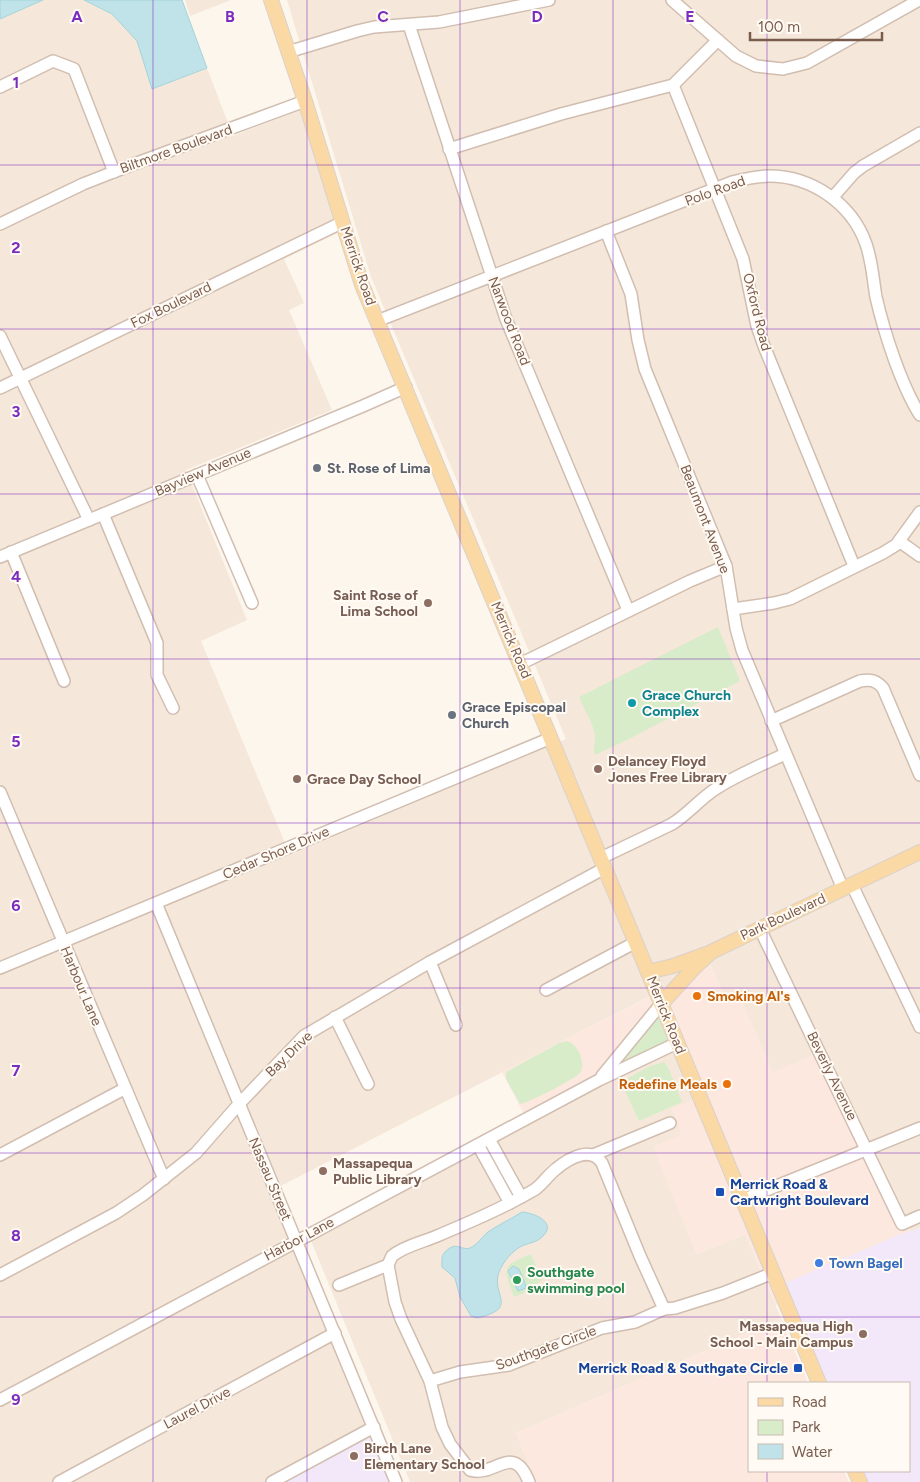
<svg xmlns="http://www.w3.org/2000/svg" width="920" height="1482" viewBox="0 0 920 1482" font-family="Figtree,sans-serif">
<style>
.residential{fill:#f5e8da}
.commercial{fill:#fde8e0}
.education{fill:#f3e8fa}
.green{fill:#d8ecc9}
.water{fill:#bfe3e8;stroke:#a5d3da}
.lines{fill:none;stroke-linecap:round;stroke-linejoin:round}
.minor-casing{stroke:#d1beb0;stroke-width:14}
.major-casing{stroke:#dad1cd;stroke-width:16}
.minor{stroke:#fff;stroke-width:11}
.major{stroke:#fbd9a5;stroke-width:14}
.grid{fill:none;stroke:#7b2cbf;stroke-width:1;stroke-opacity:0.55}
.worship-dot{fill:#6b7280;stroke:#fffaf3;stroke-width:2}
.education-dot{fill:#8d6e63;stroke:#fffaf3;stroke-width:2}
.culture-dot{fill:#0f9aa8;stroke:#fffaf3;stroke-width:2}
.food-dot{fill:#e8710a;stroke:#fffaf3;stroke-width:2}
.transit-dot{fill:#1a4fb4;stroke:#fffaf3;stroke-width:2}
.shop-dot{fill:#3f7fe0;stroke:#fffaf3;stroke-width:2}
.leisure-dot{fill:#2e9e5b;stroke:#fffaf3;stroke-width:2}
.labels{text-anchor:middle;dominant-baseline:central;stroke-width:4;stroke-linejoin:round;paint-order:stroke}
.street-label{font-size:14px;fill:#7a5c4d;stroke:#fffaf3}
.worship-label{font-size:14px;font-weight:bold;fill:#5b616d;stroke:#fffaf3;text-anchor:start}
.education-label{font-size:14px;font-weight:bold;fill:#785e54;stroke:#fffaf3;text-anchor:start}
.culture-label{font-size:14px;font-weight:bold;fill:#0d838f;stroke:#fffaf3;text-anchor:start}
.food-label{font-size:14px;font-weight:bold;fill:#c56008;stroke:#fffaf3;text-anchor:start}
.transit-label{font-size:14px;font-weight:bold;fill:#164399;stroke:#fffaf3;text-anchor:start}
.shop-label{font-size:14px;font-weight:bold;fill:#366cbe;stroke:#fffaf3;text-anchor:start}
.leisure-label{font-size:14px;font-weight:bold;fill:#27864d;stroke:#fffaf3;text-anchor:start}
.grid-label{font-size:16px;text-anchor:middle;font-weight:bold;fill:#7b2cbf;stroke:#fffaf3;stroke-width:4;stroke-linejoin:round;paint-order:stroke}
</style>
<rect width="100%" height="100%" fill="#fdf6ec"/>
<g class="residential">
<path d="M43,0H84L112,14L137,41L153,89L207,68L233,136L300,110L340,232L284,259L304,303L289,310L332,410L186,470L247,620L201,641L290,855L566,739L371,277L287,0H920V1228L910,1232L825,1050L773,1073L740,998L728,1004L711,966L670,986L273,1190L373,1429L276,1482H0V19Z"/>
<path d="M185,0H231L190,16Z"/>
<path d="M677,1045L699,1097L682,1135L654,1148L697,1254L745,1234L781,1318L516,1433L536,1482H410L309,1236Z"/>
</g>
<g class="commercial">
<path d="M711,966L728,1004L740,998L773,1072L825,1050L917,1247L799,1298L775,1305L745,1234L697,1254L653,1147L682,1135L671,1109L699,1097L677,1045L527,1120L502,1072Z"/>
<path d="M781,1318L808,1383H749V1471H844L849,1482H536L516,1433Z"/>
</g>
<g class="education">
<path d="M920,1228V1482H868L863,1471H909V1383H826L784,1284L844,1257L845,1258L898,1235Z"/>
<path d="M373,1429L394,1482H276Z"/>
</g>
<g class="green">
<path d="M718,627L740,681L629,739L595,755C592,749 596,742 595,735C593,723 584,709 579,697Z"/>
<path d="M661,1006L676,1042L602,1077Z"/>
<path d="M566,1041C573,1042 577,1048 580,1054C582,1061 584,1067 580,1073C576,1078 527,1104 520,1104L506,1079V1072L559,1043Z"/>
<path d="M664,1062L668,1067L682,1102L639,1121L621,1082L648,1067Z"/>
<path d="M531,1254L542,1280L527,1292L514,1297C503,1268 501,1266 531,1254Z"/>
</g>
<g class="water">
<path d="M0,0H43L0,19Z"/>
<path d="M84,0H182L207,68L152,89L137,41L112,14Z"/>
<path d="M522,1212C535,1213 558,1223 542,1237C537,1242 530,1243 524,1245C515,1249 507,1257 502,1266C485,1293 524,1307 477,1318L471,1316L460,1297L455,1278L442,1267C442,1261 441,1256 445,1252C457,1240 461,1251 470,1248C477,1245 482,1237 488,1232C498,1225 511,1219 522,1212Z"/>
<path d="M513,1266L519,1269L526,1286V1288L518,1291L508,1271Z"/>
</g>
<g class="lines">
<defs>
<g id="minor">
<path d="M672,0L736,56L756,66L783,69L807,63L919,0"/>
<path d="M409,25L506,319L628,610"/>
<path d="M288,52L357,31L374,27L439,22L549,0"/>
<path d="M673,85L743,259L757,326L764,346L854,566"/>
<path d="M0,87L53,61L74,69L114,172"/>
<path d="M449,149L561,114L673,85L718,40"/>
<path d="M833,197L854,173L863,166L920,133"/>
<path d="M0,224L83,184L134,164L305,101"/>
<path d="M606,231L631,294L638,340L645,369L726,566L736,628L742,650L843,889"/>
<path d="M377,321L732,182C744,179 756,176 769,176C812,176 852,204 866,244C872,261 873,279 876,297C884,332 901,385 920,415"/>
<path d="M0,336L89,520"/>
<path d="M0,388L343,222"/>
<path d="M197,475L252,603"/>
<path d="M103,514L157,643V675L173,708"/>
<path d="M899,541L920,556"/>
<path d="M11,552L64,681"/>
<path d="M0,557L363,406L406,387"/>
<path d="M733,609L774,603L790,599L883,553L896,545L920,512"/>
<path d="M520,664L690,581L726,566"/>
<path d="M771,721L860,681C870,679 876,680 883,688L920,775"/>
<path d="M0,792L164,1179"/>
<path d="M601,858L672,824C688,814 699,800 714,790C736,775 762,765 785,754"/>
<path d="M852,885L920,1027"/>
<path d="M156,903L396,1482"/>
<path d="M760,929L902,1224L920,1216"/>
<path d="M430,962L456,1025"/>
<path d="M0,968L551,738"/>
<path d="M546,990L636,942"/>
<path d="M335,1017L368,1084"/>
<path d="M602,1076L661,1004"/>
<path d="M489,1139L521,1197"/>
<path d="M478,1145L510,1203"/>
<path d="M0,1155L124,1089"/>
<path d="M593,1155L670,1123"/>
<path d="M742,1200L920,1128"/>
<path d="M0,1275L116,1213L143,1195L196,1153L239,1104L304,1036L430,962L605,868"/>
<path d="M339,1285L388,1265"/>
<path d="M430,1381L460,1372L509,1365L602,1328L635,1322L664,1309L675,1308L723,1293L773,1273"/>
<path d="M0,1400L599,1080L677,1043"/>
<path d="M59,1482L335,1333"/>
<path d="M272,1482L374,1427"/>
<path d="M529,1482C513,1441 495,1478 470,1470L450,1444L442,1427L430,1381L401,1319L395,1302L388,1265L392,1256C404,1246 423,1242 437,1236C470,1222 503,1208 534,1190C542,1185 548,1175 556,1169C568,1159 591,1145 602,1163L640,1256L664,1309"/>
</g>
<g id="major">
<path d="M271,0L305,101L362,285L819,1383"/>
<path d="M648,972L673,966L706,954"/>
<path d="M661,1004L693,969L711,952L920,852"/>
<path d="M855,1471L860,1482"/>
</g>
</defs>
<use href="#minor" class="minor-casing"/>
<use href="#major" class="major-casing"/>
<use href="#minor" class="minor"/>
<use href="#major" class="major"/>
</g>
<path class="grid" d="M153,0V1482M307,0V1482M460,0V1482M613,0V1482M767,0V1383M0,165H920M0,329H920M0,494H920M0,659H920M0,823H920M0,988H920M0,1153H920M0,1317H920M767,1471V1482"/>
<g class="worship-dot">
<circle cx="317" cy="468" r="5"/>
<circle cx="452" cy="715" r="5"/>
</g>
<g class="education-dot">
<circle cx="428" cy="603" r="5"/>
<circle cx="598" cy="769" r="5"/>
<circle cx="297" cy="779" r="5"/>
<circle cx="323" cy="1171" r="5"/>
<circle cx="863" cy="1334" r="5"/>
<circle cx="354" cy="1456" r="5"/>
</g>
<circle class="culture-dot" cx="632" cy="703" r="5"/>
<g class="food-dot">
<circle cx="697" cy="996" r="5"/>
<circle cx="727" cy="1084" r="5"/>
</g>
<g class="transit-dot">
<rect x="715" y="1187" width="10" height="10" rx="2.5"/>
<rect x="793" y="1363" width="10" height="10" rx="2.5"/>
</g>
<circle class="shop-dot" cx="819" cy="1263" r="5"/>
<circle class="leisure-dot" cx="517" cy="1280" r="5"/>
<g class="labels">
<g class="street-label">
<text transform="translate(176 149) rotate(-20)">Biltmore Boulevard</text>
<text transform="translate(715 191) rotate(-20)">Polo Road</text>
<text transform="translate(358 266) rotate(71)">Merrick Road</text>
<text transform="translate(171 305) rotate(-26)">Fox Boulevard</text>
<text transform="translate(757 312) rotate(76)">Oxford Road</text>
<text transform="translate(509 321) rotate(69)">Narwood Road</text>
<text transform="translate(203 472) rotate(-23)">Bayview Avenue</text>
<text transform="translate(705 519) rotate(69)">Beaumont Avenue</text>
<text transform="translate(511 640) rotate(67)">Merrick Road</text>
<text transform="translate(276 853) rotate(-23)">Cedar Shore Drive</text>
<text transform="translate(783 917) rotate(-25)">Park Boulevard</text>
<text transform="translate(81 986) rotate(67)">Harbour Lane</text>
<text transform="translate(666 1015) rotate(68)">Merrick Road</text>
<text transform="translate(289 1054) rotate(-44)">Bay Drive</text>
<text transform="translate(832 1076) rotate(64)">Beverly Avenue</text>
<text transform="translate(270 1179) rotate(67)">Nassau Street</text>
<text transform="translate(299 1239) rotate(-28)">Harbor Lane</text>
<text transform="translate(546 1348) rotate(-20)">Southgate Circle</text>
<text transform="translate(197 1408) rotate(-28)">Laurel Drive</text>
</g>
<g class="worship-label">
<text x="327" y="468">St. Rose of Lima</text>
<text x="462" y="707">Grace Episcopal<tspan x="462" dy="16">Church</tspan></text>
</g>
<g class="education-label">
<text x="418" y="595" text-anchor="end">Saint Rose of<tspan x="418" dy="16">Lima School</tspan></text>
<text x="608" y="761">Delancey Floyd<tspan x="608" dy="16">Jones Free Library</tspan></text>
<text x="307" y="779">Grace Day School</text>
<text x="333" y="1163">Massapequa<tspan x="333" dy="16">Public Library</tspan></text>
<text x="853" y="1326" text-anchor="end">Massapequa High<tspan x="853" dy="16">School - Main Campus</tspan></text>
<text x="364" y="1448">Birch Lane<tspan x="364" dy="16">Elementary School</tspan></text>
</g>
<g class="culture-label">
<text x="642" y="695">Grace Church<tspan x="642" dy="16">Complex</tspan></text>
</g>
<g class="food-label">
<text x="707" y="996">Smoking Al's</text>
<text x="717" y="1084" text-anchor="end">Redefine Meals</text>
</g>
<g class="transit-label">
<text x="730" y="1184">Merrick Road &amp;<tspan x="730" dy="16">Cartwright Boulevard</tspan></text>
<text x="788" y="1368" text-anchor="end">Merrick Road &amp; Southgate Circle</text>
</g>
<g class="shop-label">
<text x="829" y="1263">Town Bagel</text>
</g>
<g class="leisure-label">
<text x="527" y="1272">Southgate<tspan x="527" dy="16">swimming pool</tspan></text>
</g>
</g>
<g class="grid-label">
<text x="77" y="22">A</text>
<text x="230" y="22">B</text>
<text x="383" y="22">C</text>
<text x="537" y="22">D</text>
<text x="690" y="22">E</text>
<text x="16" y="88">1</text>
<text x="16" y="253">2</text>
<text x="16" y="417">3</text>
<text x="16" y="582">4</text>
<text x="16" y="747">5</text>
<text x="16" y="911">6</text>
<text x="16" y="1076">7</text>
<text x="16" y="1241">8</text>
<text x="16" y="1405">9</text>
</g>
<rect x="748" y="1382" width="162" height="90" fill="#fffaf3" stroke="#cabbb1"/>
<rect x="758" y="1398" width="25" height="8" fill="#fbd9a5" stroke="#cabbb1"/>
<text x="792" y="1407" font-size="15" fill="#7a5c4d">Road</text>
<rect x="758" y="1420" width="25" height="15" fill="#d8ecc9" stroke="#cabbb1"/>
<text x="792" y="1432" font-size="15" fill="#7a5c4d">Park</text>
<rect x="758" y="1444" width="25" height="15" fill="#bfe3e8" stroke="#cabbb1"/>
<text x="792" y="1457" font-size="15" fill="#7a5c4d">Water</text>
<path d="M750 32v8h132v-8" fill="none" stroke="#7a5c4d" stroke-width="2.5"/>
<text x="758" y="32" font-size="15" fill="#7a5c4d" stroke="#fffaf3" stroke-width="4" paint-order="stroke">100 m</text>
</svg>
